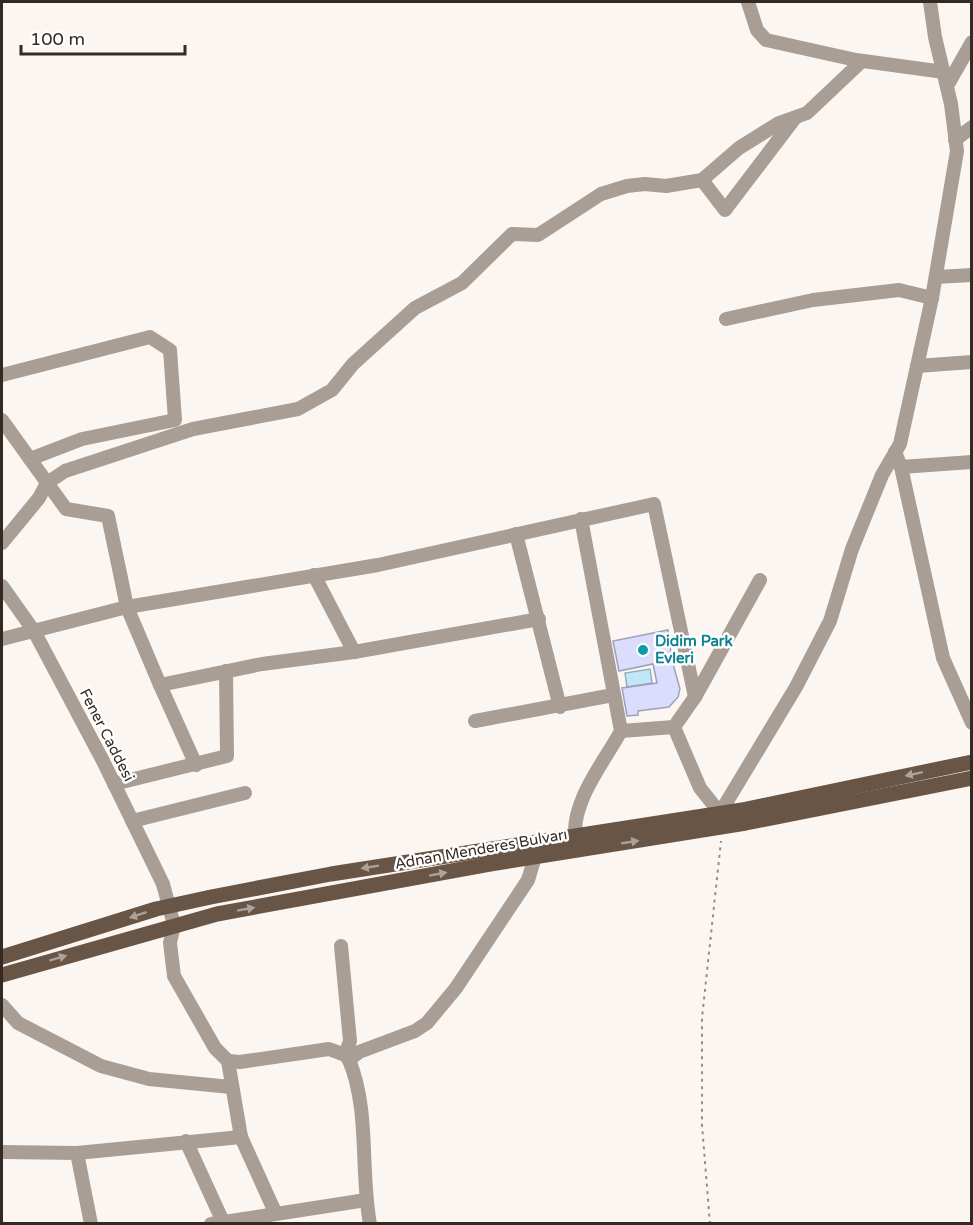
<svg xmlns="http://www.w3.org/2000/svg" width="973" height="1225" viewBox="0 0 973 1225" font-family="'Varela Round',sans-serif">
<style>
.water{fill:#c0e7f8;stroke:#96aeb8;stroke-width:1.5}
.building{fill:#daddfb;stroke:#9ea1bd;stroke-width:1.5}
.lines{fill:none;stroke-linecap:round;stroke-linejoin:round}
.path{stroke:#948c86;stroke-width:2;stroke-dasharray:3 4.5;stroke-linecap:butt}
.minor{stroke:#a99e95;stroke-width:14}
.major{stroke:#685546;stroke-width:15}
.oneway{fill:#aca299}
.culture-dot{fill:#0f9aa8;stroke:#fff;stroke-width:2}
.labels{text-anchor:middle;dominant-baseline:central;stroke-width:5;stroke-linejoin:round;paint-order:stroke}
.culture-label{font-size:15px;font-weight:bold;fill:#0d838f;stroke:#fff;text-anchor:start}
.street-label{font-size:15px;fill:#352a23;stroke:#fff}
</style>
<rect width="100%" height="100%" fill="#fcf6f2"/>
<path class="water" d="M650,669L652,683L627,687L625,673Z"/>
<path class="building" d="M668,630L672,660L680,689L678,697L669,707L638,711V715L627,716L622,688L657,683L653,664L619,671L613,641Z"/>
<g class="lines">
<path class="path" d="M710,1224L702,1125V1018L721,841"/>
<g class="minor">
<path d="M748,2L757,30L766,40L856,60L944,72"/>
<path d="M947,86L972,42"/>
<path d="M955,140L972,127"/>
<path d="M702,180L725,210L795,118"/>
<path d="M936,277L972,275"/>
<path d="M726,319L813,300L899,290L932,298"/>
<path d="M917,366L972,362"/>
<path d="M2,375L150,337L170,350L175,420L82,439L30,459"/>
<path d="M2,420L66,509L108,516L127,607L160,685L262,664L354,652L539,619"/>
<path d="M895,452L901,467L943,658L972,723"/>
<path d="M901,467L972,462"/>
<path d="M516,534L560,707"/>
<path d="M2,543L39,498L47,483L65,471L193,429L298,409L332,390L353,364L415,308L462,283L512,234L538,235L601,194L627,186L645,184L666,186L702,180L739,148L779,123L807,113L862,61"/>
<path d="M314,575L354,652"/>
<path d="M2,586L34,631L103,761L163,884L174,925L170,943L174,976L215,1048L228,1061L240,1062L329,1049L345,1055L349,1060C370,1110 360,1171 370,1224"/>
<path d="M2,639L127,607L378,565L654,504L695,697"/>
<path d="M160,685L196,765"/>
<path d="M475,721L613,695"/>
<path d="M674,727L700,788L720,813L796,687L830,621L852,549L882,475L900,444L932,298L957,151L951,104L935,37L930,2"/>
<path d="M621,731L674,727L695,697L760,580"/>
<path d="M114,784L227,756L226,671"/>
<path d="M132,821L245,793"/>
<path d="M575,836C573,799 604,762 621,731L581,519"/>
<path d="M341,946L350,1041L345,1055"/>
<path d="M2,1005L18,1023L101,1066L149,1079L231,1087"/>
<path d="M349,1060L359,1052L415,1031L427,1023L456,988L528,880L535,857"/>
<path d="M228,1061L241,1137L275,1212"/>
<path d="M186,1141L224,1224"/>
<path d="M2,1152L77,1153L241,1137"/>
<path d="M77,1153L91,1224"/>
<path d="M211,1224L366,1200"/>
</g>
<g class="major">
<path d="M2,957L156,909L211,897L331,874L742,810L972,762"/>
<path d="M2,975L217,914L490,864L746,823L972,778"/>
</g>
</g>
<defs><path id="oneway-solid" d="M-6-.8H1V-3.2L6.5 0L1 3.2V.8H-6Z" transform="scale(1.5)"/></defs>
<g class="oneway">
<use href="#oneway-solid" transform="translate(914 774) rotate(168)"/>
<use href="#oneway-solid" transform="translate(630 842) rotate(-9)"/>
<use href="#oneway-solid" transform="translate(370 867) rotate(171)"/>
<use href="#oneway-solid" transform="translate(438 874) rotate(-10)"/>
<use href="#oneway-solid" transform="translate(246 909) rotate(-10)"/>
<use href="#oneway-solid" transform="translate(138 915) rotate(162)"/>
<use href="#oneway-solid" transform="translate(58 958) rotate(-17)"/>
</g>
<circle class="culture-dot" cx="643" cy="650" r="6"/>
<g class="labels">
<g class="culture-label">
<text x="655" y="641">Didim Park<tspan x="655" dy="17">Evleri</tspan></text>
</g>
<g class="street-label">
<text transform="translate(107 735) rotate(63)">Fener Caddesi</text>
<text transform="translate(481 849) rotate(-10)">Adnan Menderes Bulvarı</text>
</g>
</g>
<rect width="973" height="1225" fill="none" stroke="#352a23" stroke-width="6"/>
<path d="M21 45v9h164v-9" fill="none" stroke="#352a23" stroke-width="3"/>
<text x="30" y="45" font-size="18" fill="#352a23" stroke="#ffffff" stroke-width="4.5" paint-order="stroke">100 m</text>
</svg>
